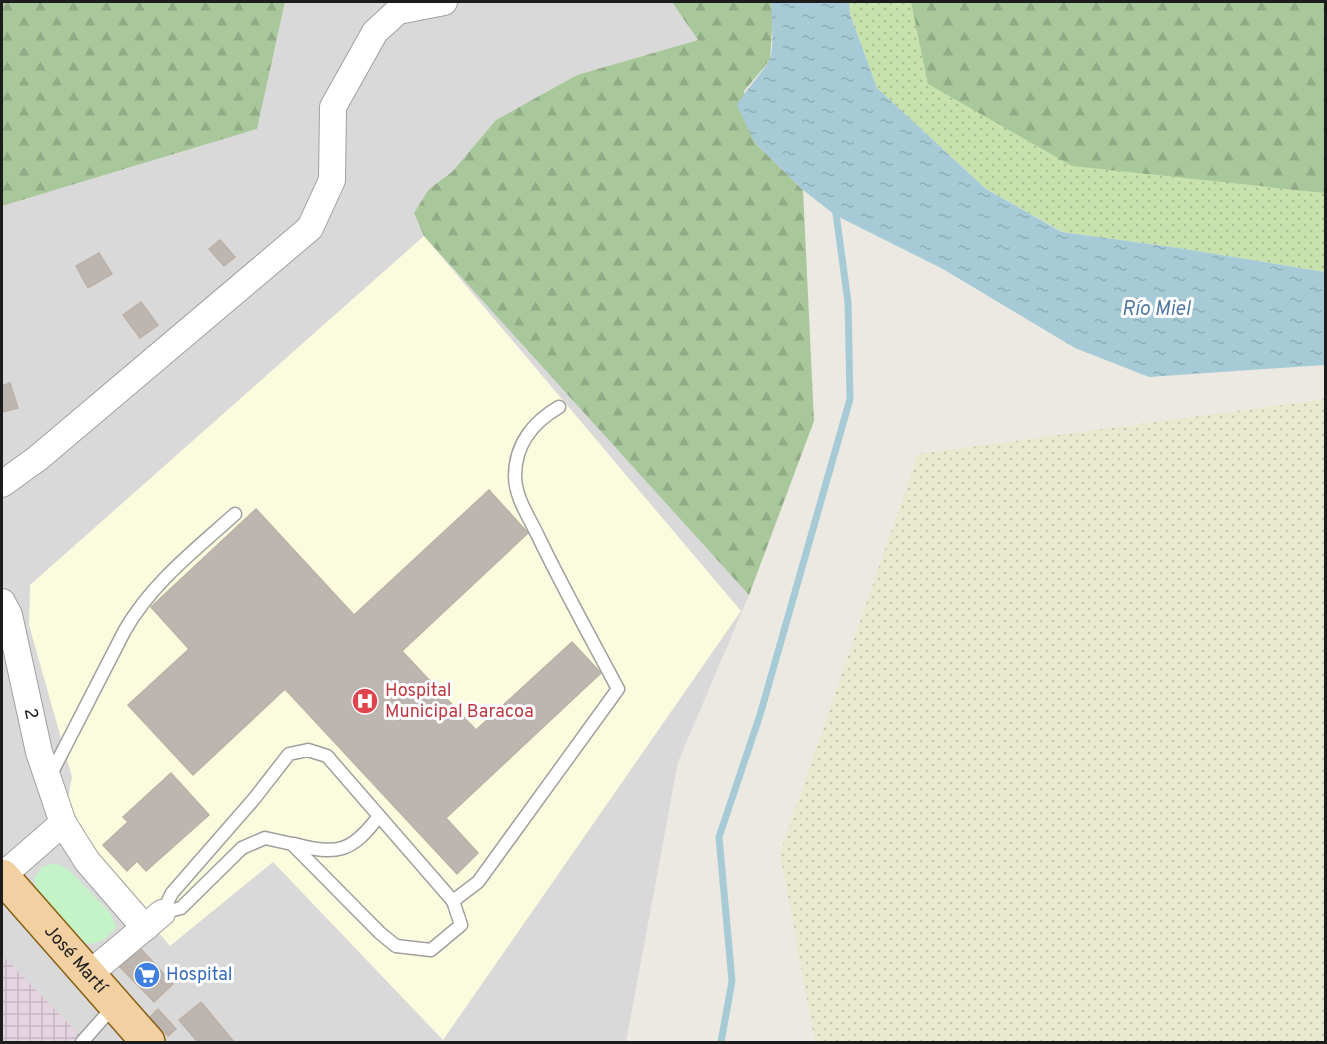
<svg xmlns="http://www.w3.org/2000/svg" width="1327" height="1044" viewBox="0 0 1327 1044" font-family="Overpass,sans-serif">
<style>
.residential{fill:#dad9d9}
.industrial{fill:url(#industrial-grid)}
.education{fill:#fbfbdd}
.farmland{fill:url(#farmland-dots)}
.grass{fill:url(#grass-dots)}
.forest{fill:url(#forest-firs)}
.park{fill:#c3f3c7}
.water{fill:url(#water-ripples)}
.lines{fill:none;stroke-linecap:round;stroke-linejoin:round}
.stream{stroke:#a7cbd6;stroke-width:7}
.building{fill:#bcb5b0;stroke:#bdb1a7;stroke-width:1.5}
.lane-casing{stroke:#a0a0a0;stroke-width:15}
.street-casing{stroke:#a0a0a0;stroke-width:28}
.primary-casing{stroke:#865f0f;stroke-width:36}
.lane{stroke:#fff;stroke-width:12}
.street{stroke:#fff;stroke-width:26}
.primary{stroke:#f2d0a2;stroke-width:33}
.labels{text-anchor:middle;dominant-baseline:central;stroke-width:6;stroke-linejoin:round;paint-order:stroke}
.health-label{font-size:18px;fill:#be3a42;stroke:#fff;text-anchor:start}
.street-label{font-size:18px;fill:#1c1c1c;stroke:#fff}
.shop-label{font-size:18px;fill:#366cbe;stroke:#fff;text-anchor:start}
.water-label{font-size:20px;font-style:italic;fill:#5379a2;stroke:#fff}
</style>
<defs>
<pattern id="industrial-grid" width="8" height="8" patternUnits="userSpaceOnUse" patternTransform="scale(1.5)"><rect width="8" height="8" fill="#e5d5e2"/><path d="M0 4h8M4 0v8" fill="none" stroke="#c4b6c1"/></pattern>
<pattern id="farmland-dots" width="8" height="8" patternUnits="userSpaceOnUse" patternTransform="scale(1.5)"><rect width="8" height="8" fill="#e8ead0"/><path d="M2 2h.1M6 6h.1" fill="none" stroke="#c6c8b2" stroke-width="1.8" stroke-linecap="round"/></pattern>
<pattern id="grass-dots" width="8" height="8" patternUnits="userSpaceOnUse" patternTransform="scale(1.5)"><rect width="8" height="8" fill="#c7e2ad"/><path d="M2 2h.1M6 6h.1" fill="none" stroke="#aac194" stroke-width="1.8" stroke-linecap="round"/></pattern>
<pattern id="forest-firs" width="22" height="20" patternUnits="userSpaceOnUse" patternTransform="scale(1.5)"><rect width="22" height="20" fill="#a8c89c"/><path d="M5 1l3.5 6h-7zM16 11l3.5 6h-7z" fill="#90ab86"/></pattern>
<pattern id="water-ripples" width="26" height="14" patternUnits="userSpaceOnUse" patternTransform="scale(1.5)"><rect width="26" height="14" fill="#a7cbd6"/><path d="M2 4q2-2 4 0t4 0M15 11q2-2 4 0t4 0" fill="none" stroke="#8faeb7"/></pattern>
</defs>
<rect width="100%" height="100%" fill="#ece9e3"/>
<path class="residential" d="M285,2H672L698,40L577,75L496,120L452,172L429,189L425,236L749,595L678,762L626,1042H2V206L257,129Z"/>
<path class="industrial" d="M2,955L86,1042H2Z"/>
<path class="education" d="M424,236L741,611L443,1040L273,862L170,946L64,820L72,777L29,625L30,585Z"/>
<path class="farmland" d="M1325,399V1042H815L780,853L918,454Z"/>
<path class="grass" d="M849,2H1325V272L1179,248L1063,232L986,189L877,88L850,14Z"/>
<g class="forest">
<path d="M2,2H285L257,129L2,206Z"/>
<path d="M672,2H771L773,16L770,60L744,91L755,143L803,190L814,421L749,595L424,236L414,213L429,189L452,172L496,120L577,75L698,40Z"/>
<path d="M911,2H1325V193L1072,166L928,84Z"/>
</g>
<path class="park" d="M55,863L68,869L111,914L116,927C105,941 96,946 79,943L36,892L34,878L42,867Z"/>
<path class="water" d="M771,2H849L850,14L877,88L986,189L1062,232L1179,248L1325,272V365L1149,377L1075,348L943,269L835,215L803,190L755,143L737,105C743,93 767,67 770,59C774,46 772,15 771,2Z"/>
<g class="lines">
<path class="stream" d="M721,1042L732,981L719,837L760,715L850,399L848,302L835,206"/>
</g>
<g class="building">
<path d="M220,240L235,257L224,266L209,249Z"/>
<path d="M99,253L112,274L88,288L76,266Z"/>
<path d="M141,302L158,325L140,338L123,315Z"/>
<path d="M10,383L18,408L2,412V386Z"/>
<path d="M489,490L528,533L402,651L476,730L572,642L601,673L446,818L478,853L457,874L285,689L193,775L128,705L189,649L151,607L256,509L354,615Z"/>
<path d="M171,773L209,815L146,871L137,861L127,871L103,845L128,822L123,817Z"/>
<path d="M140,948L173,984L154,1002L120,967Z"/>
<path d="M201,1002L234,1042H198L179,1020Z"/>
<path d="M158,1009L176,1029L168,1036L150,1017Z"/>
</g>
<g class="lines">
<defs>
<g id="lane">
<path d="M308,750L327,756L453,901L461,925L431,950L396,946L380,933L292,844L265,838L242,848L181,908L162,913L172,893L254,799L289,754Z"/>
<path d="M50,776L125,630C152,583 195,550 235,514"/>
<path d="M294,844C337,856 352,852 379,816"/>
<path d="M453,901L478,882L618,689C591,638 563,588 538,536C529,517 515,497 515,476C515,445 533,422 559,407"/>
<path d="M82,1042L114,1006"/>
</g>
<g id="street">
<path d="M2,484L38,458L310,228L332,180L333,107L375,32L398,11L444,2"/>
<path id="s1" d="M2,602L9,615L39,752L63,823L87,861L145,928"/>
<path d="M2,876L63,823"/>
<path d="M88,975L162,913"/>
</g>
<g id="primary">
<path id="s2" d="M2,876L148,1042"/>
</g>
</defs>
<use href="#lane" class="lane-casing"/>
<use href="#street" class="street-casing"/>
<use href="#primary" class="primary-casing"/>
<use href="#lane" class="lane"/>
<use href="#street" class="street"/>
<use href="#primary" class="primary"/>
</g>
<defs>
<symbol id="hospital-disc" viewBox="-11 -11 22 22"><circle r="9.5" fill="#e0444e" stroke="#fff"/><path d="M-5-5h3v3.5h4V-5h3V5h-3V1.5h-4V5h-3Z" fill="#fff"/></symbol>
<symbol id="supermarket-disc" viewBox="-11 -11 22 22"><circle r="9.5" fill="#3f7fe0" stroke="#fff"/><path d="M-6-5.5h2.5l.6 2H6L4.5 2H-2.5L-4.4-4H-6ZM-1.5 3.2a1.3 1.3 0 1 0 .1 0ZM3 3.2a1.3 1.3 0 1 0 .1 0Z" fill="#fff"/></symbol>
</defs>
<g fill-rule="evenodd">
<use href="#hospital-disc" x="350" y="686" width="30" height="30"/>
<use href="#supermarket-disc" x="132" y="960" width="30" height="30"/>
</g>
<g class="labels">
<g class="health-label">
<text x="385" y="691">Hospital<tspan x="385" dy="21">Municipal Baracoa</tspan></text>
</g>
<g class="street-label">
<text stroke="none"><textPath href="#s1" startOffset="116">2</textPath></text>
<text stroke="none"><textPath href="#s2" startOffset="111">José Martí</textPath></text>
</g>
<g class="shop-label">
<text x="166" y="975">Hospital</text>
</g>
<g class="water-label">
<text x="1156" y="310">Río Miel</text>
</g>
</g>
<rect width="1327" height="1044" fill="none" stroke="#1c1c1c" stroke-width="6"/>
</svg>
